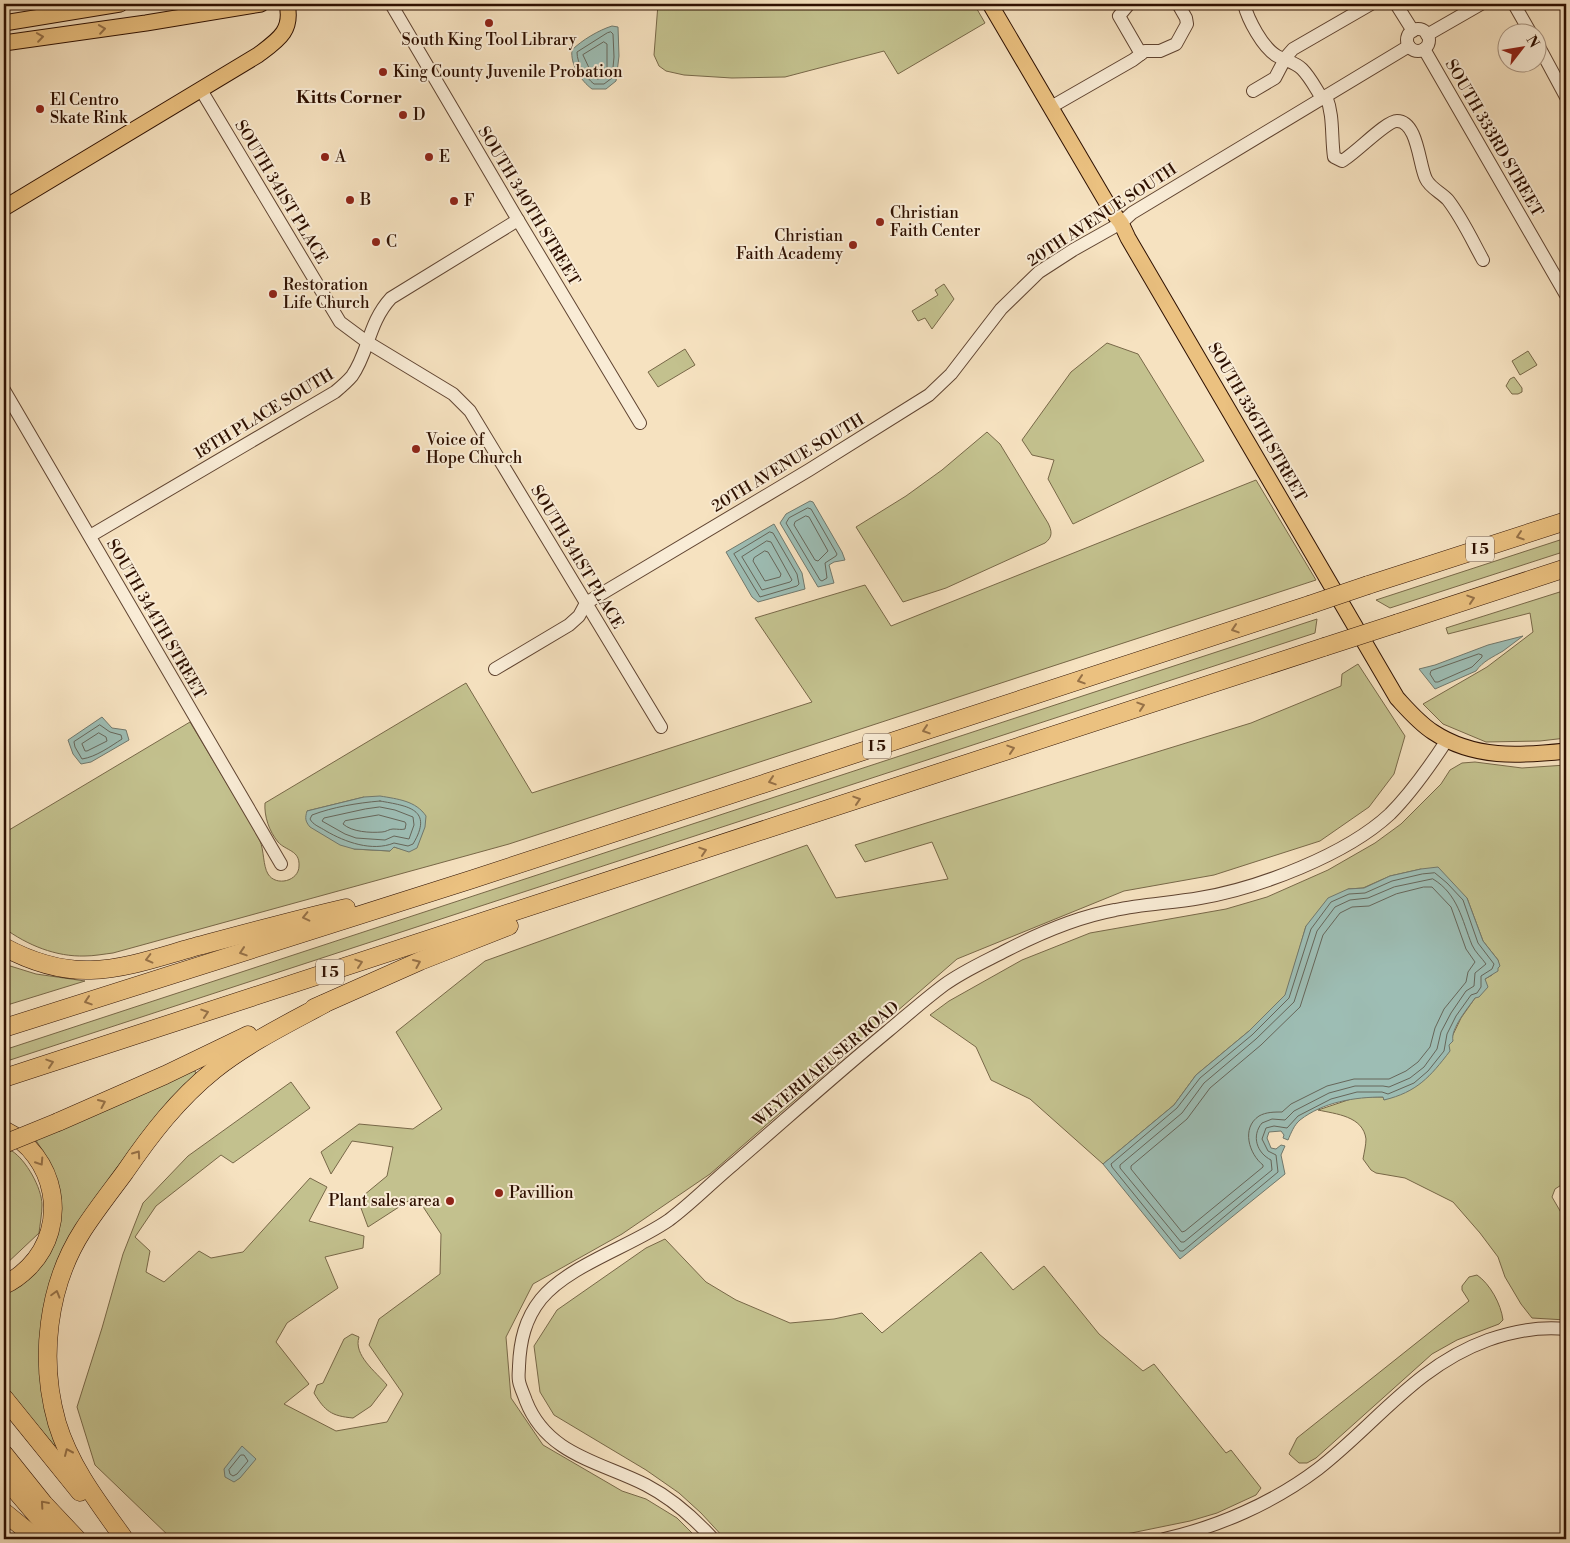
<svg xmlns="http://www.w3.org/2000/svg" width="1570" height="1543" viewBox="0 0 1570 1543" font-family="'Libre Bodoni',serif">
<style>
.green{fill:#c3c18e;stroke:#786848;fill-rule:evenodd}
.water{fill:#9dbdb4;stroke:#71786c}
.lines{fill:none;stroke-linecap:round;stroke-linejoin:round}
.shore{stroke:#66665a;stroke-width:1}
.minor-casing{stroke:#604431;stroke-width:14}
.major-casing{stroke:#2e1001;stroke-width:17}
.highway-casing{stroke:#2e1001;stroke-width:19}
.minor{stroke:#f9ecd6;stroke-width:12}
.major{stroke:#ebc180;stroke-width:15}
.highway{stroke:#ebc180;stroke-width:18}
.highway-bridge-casing{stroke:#2e1001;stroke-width:19;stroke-linecap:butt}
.highway-bridge{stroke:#ebc180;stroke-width:18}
.oneway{stroke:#967147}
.poi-dot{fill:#8f2418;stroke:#f9ecd6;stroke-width:2}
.labels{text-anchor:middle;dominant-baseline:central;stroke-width:4;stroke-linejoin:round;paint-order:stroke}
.shield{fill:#f9ecd6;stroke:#6b5241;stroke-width:1}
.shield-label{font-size:15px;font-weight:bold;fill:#2e1001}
.poi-label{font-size:16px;fill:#2e1001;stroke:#f9ecd6;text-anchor:start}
.street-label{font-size:16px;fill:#2e1001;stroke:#f9ecd6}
.neighbourhood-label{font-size:18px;font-weight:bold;fill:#2e1001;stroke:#f9ecd6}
</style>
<rect width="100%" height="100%" fill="#f6e2c0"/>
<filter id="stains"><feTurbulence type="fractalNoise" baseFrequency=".004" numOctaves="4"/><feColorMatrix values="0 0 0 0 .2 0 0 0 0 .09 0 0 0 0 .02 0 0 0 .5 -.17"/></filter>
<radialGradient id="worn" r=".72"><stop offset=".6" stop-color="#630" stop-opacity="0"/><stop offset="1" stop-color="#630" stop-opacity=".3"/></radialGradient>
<g class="green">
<path d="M658,4H974L985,23L898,74L884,51L785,77L732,78L684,75L666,71L659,66L654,55Z"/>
<path d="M944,284L954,299L932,329L925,318L918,321L912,311L938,295L935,290Z"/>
<path d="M1107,343L1138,354L1204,461L1073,524L1048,479L1054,460L1032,455L1022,440L1071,372Z"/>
<path d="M685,349L695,365L658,387L648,372Z"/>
<path d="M1528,351L1537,365L1520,375L1512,361Z"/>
<path d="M1514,377L1522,388V392L1518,394H1512L1506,386L1510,379Z"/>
<path d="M987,432L1000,444L1048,523C1052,531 1053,537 1045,543L946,588L903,602L856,527L906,496L942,470Z"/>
<path d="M1256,480L1316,580L509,844L113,953C104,954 94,956 85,956C56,957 27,945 4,928V833L190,722C206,749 223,777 239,804C246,816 254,828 260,841C264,850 263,866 268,874C276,887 299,881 299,866C300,850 286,851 278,842C269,831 264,816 265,803L466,683L532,793L812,702L755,618L865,585L891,626ZM364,797L409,851L394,847L390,851L354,849L307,811Z"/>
<path d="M1566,538V551L1390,608L1376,600Z"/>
<path d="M1566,590V738L1540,741L1486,742L1443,724L1423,704L1487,667L1533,632L1530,613L1448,634L1446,628Z"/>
<path d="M1317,619L1315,633L4,1062V1050Z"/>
<path d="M1358,664L1405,736L1394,774L1369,807L1320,841L1214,875L1124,891L957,959L710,1174L622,1234L533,1284L506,1337L511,1398L543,1445L622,1491L646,1499L677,1518L698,1539H172L95,1465L77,1407L102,1328L123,1254L143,1203L188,1156L291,1082L310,1108L233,1163L221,1155L156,1206L135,1237L150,1251L146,1272L164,1282L199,1251L211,1258L243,1252L310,1178L327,1187L309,1221L364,1236L363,1248L325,1257L338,1288L287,1323L276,1342L309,1384L284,1404L336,1431L387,1422L403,1394L369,1345L379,1319L440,1274L441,1234L416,1196L368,1227L358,1200L387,1176L393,1147L352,1141L331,1174L321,1152L359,1124L413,1129L442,1109L396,1032L485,961L807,845L836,898L948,879L932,842L865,862L855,845L1251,723L1341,686L1342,674Z"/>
<path d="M1475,762L1522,768L1566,765V1182L1555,1189L1552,1197L1566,1221V1320L1532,1318L1521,1304L1505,1277L1498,1257L1480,1233L1453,1202L1405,1178L1376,1173L1371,1170L1363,1159C1364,1153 1366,1145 1366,1139C1363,1116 1336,1114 1318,1110L1357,1097H1383L1384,1100L1448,1045L1461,1018L1475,998L1485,979L1492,975L1497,968L1498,960L1483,941L1467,898L1421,869L1390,876L1363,888L1348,889L1306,926L1286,995L1249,1031L1196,1075L1174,1105L1103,1164L1030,1099L991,1080L976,1047L930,1015L949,1001L1022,960L1090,933L1226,909L1267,897L1328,870L1375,843L1401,824L1441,784L1450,770L1462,763Z"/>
<path d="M4,963L7,965L36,974L85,981L4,1006Z"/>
<path d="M191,1069L196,1072L194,1077L138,1139L118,1166L95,1200L50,1284L57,1446L54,1445L4,1386V1294L49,1251L43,1151L35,1139Z"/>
<path d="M12,1151C26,1160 42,1188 42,1205C42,1214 40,1224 39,1233L4,1266V1153Z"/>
<path d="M665,1239L706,1282L736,1300L790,1323L834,1319L862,1313L882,1333L981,1252L1013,1290L1044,1266L1099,1334L1143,1371L1154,1364L1226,1453L1231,1450L1261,1488L1256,1495L1217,1513L1190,1521L1102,1539H725L701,1513L679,1493L646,1470L554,1415L540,1392L534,1346L557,1310L646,1248Z"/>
<path d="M1477,1275C1490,1284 1501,1304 1503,1320L1499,1324L1457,1340L1432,1354L1316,1458L1307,1463H1299L1289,1454L1297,1438L1469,1301L1462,1290V1286L1469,1277Z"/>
<path d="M352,1334L359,1337C353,1355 376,1372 387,1385L371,1406L353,1418C331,1416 325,1411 314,1393L317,1385L323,1383L344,1339Z"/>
</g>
<g class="water">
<path d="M612,26L618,27L619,56L616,81L606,89H592C581,81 570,64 572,50C582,40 599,30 612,26Z"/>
<path d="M810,501L813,502L842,552L845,560L834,562L829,565L834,583L818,587L780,523L786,514Z"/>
<path d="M774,524L802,573L805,589L758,602L752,597L726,552Z"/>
<path d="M1523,636C1516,641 1510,646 1503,651C1493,657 1483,661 1476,671L1435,689L1419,669L1435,665L1488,645Z"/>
<path d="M102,717L112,728L126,730L129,740L91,762L81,764L73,754L68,740Z"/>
<path d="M380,796C398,799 416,801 426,816L425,827L417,848L409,852L394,847L390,851L354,849L340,845L310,827C305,821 305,818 307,811L364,797Z"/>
<path d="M1438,867L1467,898L1483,941L1498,960L1500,966L1498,968V971L1485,979L1488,987L1479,997L1475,998C1468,1008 1450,1029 1453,1041L1449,1045L1450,1051C1430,1077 1417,1092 1384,1100L1383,1097C1355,1097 1323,1102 1300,1120C1294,1125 1291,1133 1288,1140L1283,1138L1284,1135L1281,1131L1269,1132L1267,1138L1271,1148L1276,1149L1281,1145L1285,1146L1281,1155L1285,1174L1180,1259L1103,1164L1174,1105L1196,1075L1249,1031L1285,995L1306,926L1328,898L1348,889L1364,888L1390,876L1421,869Z"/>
<path d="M242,1446L256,1459L240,1478L234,1482L225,1477L224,1469Z"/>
</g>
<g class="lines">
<g class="shore">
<path d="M611,32L613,34L614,57L612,78L604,84H594C586,78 577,64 577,52L607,33Z"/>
<path d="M604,42L607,44V73L603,78L597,79L590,70L583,55Z"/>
<path d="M808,508L811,509L837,554L836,556L825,563L827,578L822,581L820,580L786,523L789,518Z"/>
<path d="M806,516L809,517L828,551L818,561L815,560L794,525L795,522Z"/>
<path d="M770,532L773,533L797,574L799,584L797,586L760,597L734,554Z"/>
<path d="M767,541L771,542L792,580L790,582L762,590L742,557Z"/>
<path d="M765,551L768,552L781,574L780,577L765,581L753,561L754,558Z"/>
<path d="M1479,654L1482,655V657L1472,667L1438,682H1435L1430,674L1431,671Z"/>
<path d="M100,725L110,732L121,735L122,739C111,746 96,757 82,759L75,747L74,742Z"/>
<path d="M99,733L106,737L107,741L87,751H85L82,744Z"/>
<path d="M380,801C408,806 434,809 413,844L408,846L394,843C372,852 345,842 326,831C320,827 313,825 310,819L312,815C333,807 357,803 380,801Z"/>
<path d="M380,807L395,810L413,817L414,825L409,839L394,836L385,840L356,838L345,834L322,821L324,818L365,809Z"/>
<path d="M379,815L405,822L406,824L405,829C401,830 398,829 393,829C389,829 386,832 382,832C370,833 352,832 343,824L345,821Z"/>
<path d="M1435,873L1447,883L1463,900L1478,943L1494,964L1492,969L1481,976V987L1477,993L1471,995L1456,1016L1447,1034L1444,1051L1428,1071L1414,1083L1388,1094L1382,1092H1357L1331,1099L1298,1116L1287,1128L1274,1126L1266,1128L1262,1139L1268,1151L1276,1155L1278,1172L1183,1251H1180L1112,1167L1111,1164L1177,1108L1200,1078L1252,1035L1289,998L1311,929L1331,902L1349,894L1365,893L1392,881L1422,874Z"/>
<path d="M1433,879C1458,894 1462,920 1472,945C1475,952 1482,958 1486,964L1475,973L1474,986L1466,991L1451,1013L1441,1032L1437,1049L1424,1067L1410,1078L1389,1087L1383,1086H1355L1329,1093L1294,1111L1285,1120L1272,1119L1262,1123C1251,1136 1257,1153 1271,1160L1272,1170L1184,1242H1181L1120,1168V1165L1182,1113L1204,1083L1256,1039L1294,1002L1317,931L1335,907L1350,900L1368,898L1394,887Z"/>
<path d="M1424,887H1432L1451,907L1466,949L1475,962L1468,972L1466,982L1444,1009L1435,1028L1430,1047L1418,1062L1406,1071L1389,1079H1354L1327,1086L1291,1104L1282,1112C1274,1112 1266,1112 1259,1116C1241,1128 1249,1154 1263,1165V1167L1185,1231L1182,1232L1131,1169V1166L1187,1119L1210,1088L1261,1045L1300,1007L1323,935L1340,913L1352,907L1369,906L1396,894Z"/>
<path d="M241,1455H244L248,1461L237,1474L233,1476L230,1474L229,1470Z"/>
</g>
<defs>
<g id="minor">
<path d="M391,4L518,220L640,423"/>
<path d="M1129,4L1119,16L1141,54"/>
<path d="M1244,4C1248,20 1263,48 1277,56C1286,61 1295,62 1302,69C1310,77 1316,89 1322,98"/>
<path d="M1396,4L1413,31"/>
<path d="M1514,4L1530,32"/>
<circle cx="1418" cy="40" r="11"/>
<path d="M1427,35L1481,4"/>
<path d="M1538,45L1566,97"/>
<path d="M1424,49L1566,295"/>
<path d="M201,90L340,322L367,342L453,394L470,411L661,727"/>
<path d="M1253,91L1275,78L1286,57L1293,49L1371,4"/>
<path d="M1326,96C1334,116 1331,136 1334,157L1342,161C1356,153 1386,121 1397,121C1418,121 1419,166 1426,179C1430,188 1442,193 1448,200C1462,218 1472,240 1483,260"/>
<path d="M1051,107L1133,60L1145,51H1160L1176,44L1187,24L1186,18L1178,4"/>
<path d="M4,390L281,864"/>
<path d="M90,536L335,392C341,387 347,382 352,376C369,352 368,323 391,298L518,220"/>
<path d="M495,669L569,625L579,616L586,603L809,470L929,395L951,374L1001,309L1039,272L1073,250L1121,223L1132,213L1409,46"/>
<path d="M713,1539C693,1517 673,1499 646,1485C601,1462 547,1455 526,1401C524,1395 520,1387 519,1381C518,1376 519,1371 519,1366C520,1341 525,1319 541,1299C569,1265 632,1246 669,1220C692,1203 713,1181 735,1163C786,1119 836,1074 888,1031C906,1016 924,1000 944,985C963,971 986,961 1007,950C1040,933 1077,917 1115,910C1143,904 1172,903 1200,898C1259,888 1346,855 1390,814C1412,792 1430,766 1447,740"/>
<path d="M1164,1539C1218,1527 1273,1503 1318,1469C1376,1424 1416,1366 1488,1340C1514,1331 1539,1326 1566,1329"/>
</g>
<g id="major">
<path d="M990,4L1111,210L1121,223L1128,238L1397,698C1408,710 1419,723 1433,732C1474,759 1519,756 1566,751"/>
<path d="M4,23L120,4"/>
<path d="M4,43L146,23L261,4"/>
<path d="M4,208L258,55C278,40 293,31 287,4"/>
</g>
<g id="highway">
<path d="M1368,585L1566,521"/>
<path d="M1398,623L1566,568"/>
<path d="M4,947C30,961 60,971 91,970C125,969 159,957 191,948C243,934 294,920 346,908"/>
<path d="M314,1008L420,961L509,926"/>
<path d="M4,1028L473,879L1309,605"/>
<path d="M4,1078L1324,647"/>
<path d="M58,1122L165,1075L248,1035"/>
<path d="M4,1130C56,1155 70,1225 29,1267C22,1274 13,1281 4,1285"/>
<path d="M4,1398L80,1492"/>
<path d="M4,1454L44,1504L77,1539"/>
<path d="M4,1477L57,1539"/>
<path d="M4,1512L37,1539"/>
<path d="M123,1537C97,1501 70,1466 57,1423C39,1360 47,1286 83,1230C96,1210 111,1191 125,1172C151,1134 178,1099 214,1070C248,1043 287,1024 324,1004"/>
</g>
</defs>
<use href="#minor" class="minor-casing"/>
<use href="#major" class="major-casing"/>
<use href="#highway" class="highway-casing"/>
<use href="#minor" class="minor"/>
<use href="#major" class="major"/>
<use href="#highway" class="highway"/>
<defs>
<g id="highway-bridge">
<path d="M1309,605L1368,585"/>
<path d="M1324,647L1398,623"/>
<path d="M4,1144L58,1122"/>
</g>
</defs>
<use href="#highway-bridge" class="highway-bridge-casing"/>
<use href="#highway-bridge" class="highway-bridge"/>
</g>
<defs><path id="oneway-chevron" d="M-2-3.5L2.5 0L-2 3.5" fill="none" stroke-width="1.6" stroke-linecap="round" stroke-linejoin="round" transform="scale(1.25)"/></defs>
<g class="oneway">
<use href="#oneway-chevron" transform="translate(102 29) rotate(-8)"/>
<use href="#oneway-chevron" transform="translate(40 37) rotate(-8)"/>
<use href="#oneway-chevron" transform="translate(1520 536) rotate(162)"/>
<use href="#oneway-chevron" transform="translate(1471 599) rotate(-18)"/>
<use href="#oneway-chevron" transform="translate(1235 629) rotate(162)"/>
<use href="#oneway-chevron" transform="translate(1081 680) rotate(162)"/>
<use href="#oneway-chevron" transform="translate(1141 706) rotate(-18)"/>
<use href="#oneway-chevron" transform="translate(926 730) rotate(162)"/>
<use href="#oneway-chevron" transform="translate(1011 749) rotate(-18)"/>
<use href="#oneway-chevron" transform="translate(772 781) rotate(162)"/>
<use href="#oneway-chevron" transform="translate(857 800) rotate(-18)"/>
<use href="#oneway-chevron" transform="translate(703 851) rotate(-18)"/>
<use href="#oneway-chevron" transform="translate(306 917) rotate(167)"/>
<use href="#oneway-chevron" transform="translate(243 952) rotate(162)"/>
<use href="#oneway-chevron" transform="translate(149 959) rotate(166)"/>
<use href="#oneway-chevron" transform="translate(359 963) rotate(-18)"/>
<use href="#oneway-chevron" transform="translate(417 963) rotate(-23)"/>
<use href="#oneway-chevron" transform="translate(88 1001) rotate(162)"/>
<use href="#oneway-chevron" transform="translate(205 1013) rotate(-18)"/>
<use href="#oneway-chevron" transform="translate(50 1063) rotate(-18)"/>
<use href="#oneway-chevron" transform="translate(102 1103) rotate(-24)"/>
<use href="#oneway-chevron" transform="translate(137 1154) rotate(-55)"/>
<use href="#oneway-chevron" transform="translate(40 1162) rotate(57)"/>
<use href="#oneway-chevron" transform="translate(56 1294) rotate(-74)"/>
<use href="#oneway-chevron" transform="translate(68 1452) rotate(-114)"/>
<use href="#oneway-chevron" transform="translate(44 1504) rotate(-131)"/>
</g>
<g class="poi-dot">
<circle cx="489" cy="23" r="5"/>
<circle cx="383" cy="72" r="5"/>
<circle cx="40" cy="109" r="5"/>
<circle cx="403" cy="115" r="5"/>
<circle cx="325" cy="157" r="5"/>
<circle cx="429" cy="157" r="5"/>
<circle cx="350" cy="200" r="5"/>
<circle cx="454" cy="201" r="5"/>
<circle cx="880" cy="222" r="5"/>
<circle cx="376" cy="242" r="5"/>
<circle cx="853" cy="245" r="5"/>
<circle cx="273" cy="294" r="5"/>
<circle cx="416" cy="449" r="5"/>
<circle cx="499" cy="1193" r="5"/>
<circle cx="450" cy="1201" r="5"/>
</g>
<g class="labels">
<g class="shield">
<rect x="1466" y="536.5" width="28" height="25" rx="4"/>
<rect x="863" y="733.5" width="28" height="25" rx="4"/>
<rect x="316" y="959.5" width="28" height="25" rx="4"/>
</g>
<g class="shield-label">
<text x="1480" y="549">I 5</text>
<text x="877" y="746">I 5</text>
<text x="330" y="972">I 5</text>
</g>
<g class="poi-label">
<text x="489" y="40" text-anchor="middle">South King Tool Library</text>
<text x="393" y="72">King County Juvenile Probation</text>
<text x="50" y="100">El Centro<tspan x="50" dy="18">Skate Rink</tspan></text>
<text x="413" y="115">D</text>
<text x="335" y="157">A</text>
<text x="439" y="157">E</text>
<text x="360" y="200">B</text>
<text x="464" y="201">F</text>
<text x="890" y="213">Christian<tspan x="890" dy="18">Faith Center</tspan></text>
<text x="843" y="236" text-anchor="end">Christian<tspan x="843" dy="18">Faith Academy</tspan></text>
<text x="386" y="242">C</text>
<text x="283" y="285">Restoration<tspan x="283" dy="18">Life Church</tspan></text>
<text x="426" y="440">Voice of<tspan x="426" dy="18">Hope Church</tspan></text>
<text x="509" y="1193">Pavillion</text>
<text x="440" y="1201" text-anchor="end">Plant sales area</text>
</g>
<g class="street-label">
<text transform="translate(1494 138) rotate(60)">SOUTH 333RD STREET</text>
<text transform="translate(281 192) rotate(59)">SOUTH 341ST PLACE</text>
<text transform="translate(529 206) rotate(59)">SOUTH 340TH STREET</text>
<text transform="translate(1102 215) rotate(-33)">20TH AVENUE SOUTH</text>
<text transform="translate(264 414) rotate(-31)">18TH PLACE SOUTH</text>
<text transform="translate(1257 422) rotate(60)">SOUTH 336TH STREET</text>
<text transform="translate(788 463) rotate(-31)">20TH AVENUE SOUTH</text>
<text transform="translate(577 557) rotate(59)">SOUTH 341ST PLACE</text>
<text transform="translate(156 619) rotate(60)">SOUTH 344TH STREET</text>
<text transform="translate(826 1064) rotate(-40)">WEYERHAEUSER ROAD</text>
</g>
<g class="neighbourhood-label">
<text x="349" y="97">Kitts Corner</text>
</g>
</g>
<rect width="1570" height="1543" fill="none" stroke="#f6e2c0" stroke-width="20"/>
<rect x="5" y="5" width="1560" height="1533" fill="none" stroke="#2e1001" stroke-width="2.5"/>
<rect x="10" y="10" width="1550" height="1523" fill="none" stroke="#2e1001"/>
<g transform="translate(1522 48) rotate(59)"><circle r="24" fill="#f9ecd6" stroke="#a89481"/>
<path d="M0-4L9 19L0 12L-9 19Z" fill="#8f2418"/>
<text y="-8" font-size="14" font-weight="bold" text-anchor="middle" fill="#2e1001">N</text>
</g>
<rect width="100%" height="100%" filter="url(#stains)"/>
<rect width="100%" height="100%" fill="url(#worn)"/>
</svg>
